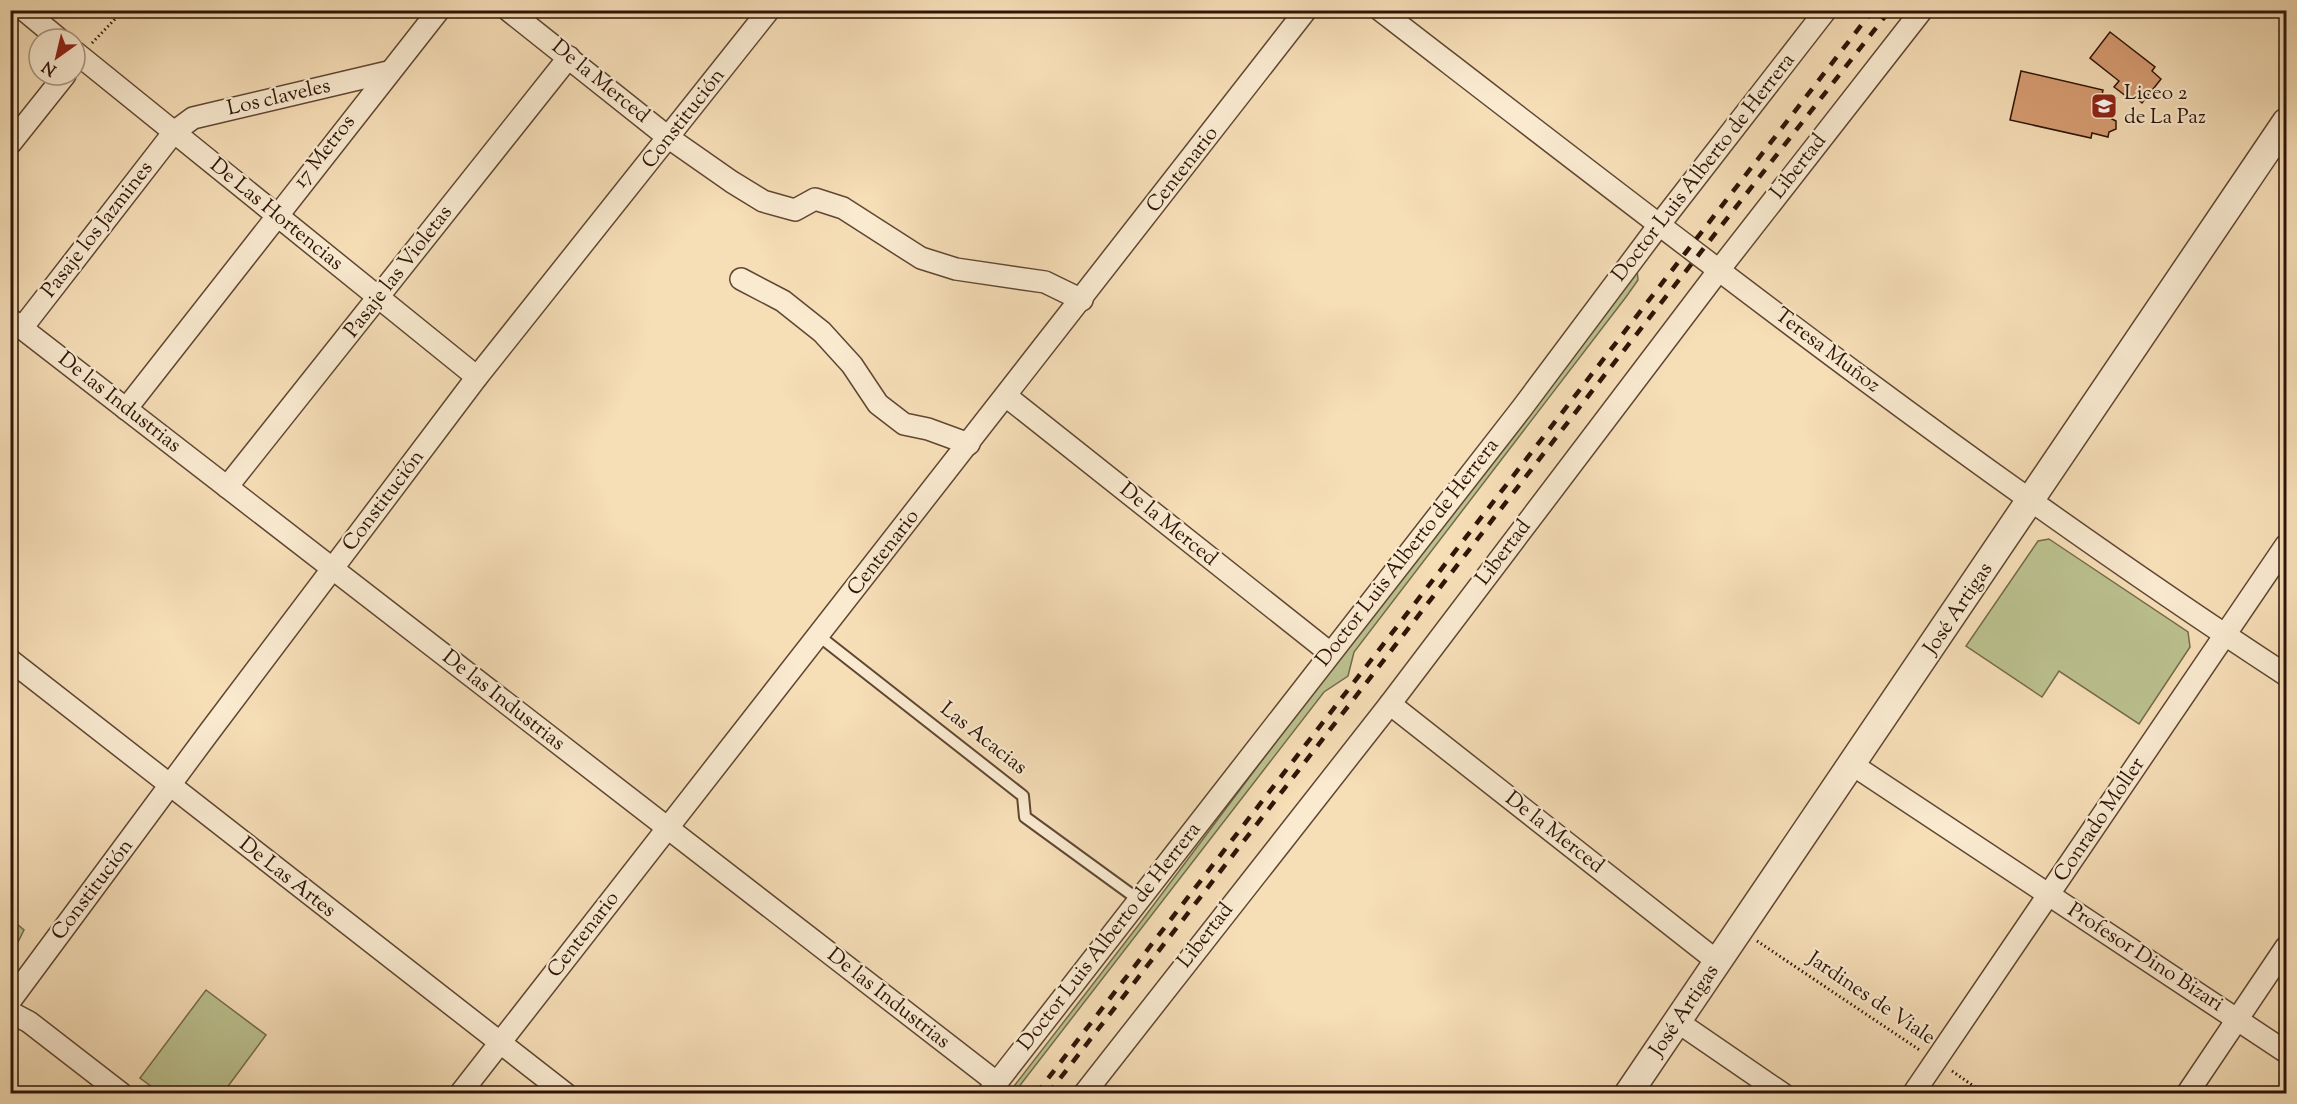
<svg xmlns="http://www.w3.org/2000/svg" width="2297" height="1104" viewBox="0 0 2297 1104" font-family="'Sorts Mill Goudy',serif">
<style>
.green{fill:#bbc18f;stroke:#746a4b;stroke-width:1.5}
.building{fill:#d79d73;stroke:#2e1407;stroke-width:1.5}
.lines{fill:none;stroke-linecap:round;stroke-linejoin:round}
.service-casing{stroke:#604633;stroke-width:14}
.minor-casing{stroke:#604633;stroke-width:24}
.tertiary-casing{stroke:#604633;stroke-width:30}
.path{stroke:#2e1407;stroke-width:3;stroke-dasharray:1.5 3;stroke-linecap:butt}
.service{stroke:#f9ead0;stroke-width:10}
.minor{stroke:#f9ead0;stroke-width:21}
.tertiary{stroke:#f9ead0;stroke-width:27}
.rail{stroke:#2e1407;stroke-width:4.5;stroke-dasharray:10 10;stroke-linecap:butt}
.labels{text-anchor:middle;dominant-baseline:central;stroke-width:4.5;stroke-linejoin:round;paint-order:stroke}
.street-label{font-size:21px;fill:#2e1407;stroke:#f9ead0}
.poi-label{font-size:21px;fill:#2e1407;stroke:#f9ead0;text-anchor:start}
</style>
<rect width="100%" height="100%" fill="#f6deb7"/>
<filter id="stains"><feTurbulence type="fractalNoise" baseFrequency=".00333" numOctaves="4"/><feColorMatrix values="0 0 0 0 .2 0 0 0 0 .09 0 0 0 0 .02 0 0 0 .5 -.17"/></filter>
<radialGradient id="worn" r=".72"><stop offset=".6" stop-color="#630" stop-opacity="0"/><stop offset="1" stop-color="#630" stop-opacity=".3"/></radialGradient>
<g class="green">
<path d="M1630,270H1637L1638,280L1626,297L1354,652L1348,676L1324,692L1014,1093L1008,1094L1137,927Z"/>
<path d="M2049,539L2188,632L2190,647L2139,724L2059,671L2042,697L1966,646L2038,541Z"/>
<path d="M11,919L24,930L11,956Z"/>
<path d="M206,990L266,1035L223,1093H160L140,1078Z"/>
</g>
<g class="building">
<path d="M2110,32L2155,67L2152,71L2161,79L2142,103L2134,96L2131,100L2114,87L2119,81L2090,58Z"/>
<path d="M2021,71L2103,90L2102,95L2116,98L2112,119L2116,121V129L2109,132L2108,137L2092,133L2091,138L2010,120Z"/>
</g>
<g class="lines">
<defs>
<path id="service" d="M819,636L1023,796L1025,817L1139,900"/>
<g id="minor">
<path d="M24,10L59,39"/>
<path d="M508,10L669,138L732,182L763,201L795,210L815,199L843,208L921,258L956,269L1045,282L1082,300"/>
<path d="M1380,10C1677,239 1972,470 2286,675"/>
<path d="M75,52L477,377"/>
<path d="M10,144L65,75"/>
<path d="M741,279L783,301L822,332L852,365L878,404L904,424L928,429L969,444"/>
<path d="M10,319L996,1082"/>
<path d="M22,328L174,132L193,118L388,72"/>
<path d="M1006,396L1330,653"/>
<path d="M126,409L439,10"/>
<path d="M227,487L569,57"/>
<path d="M10,660L566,1094"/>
<path d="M1390,704L1718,962"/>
<path d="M1853,765L2286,1052"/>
<path d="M10,1001L207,735L477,377L769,10"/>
<path d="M10,1012L29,1022L122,1094"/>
<path d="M1678,1022L1783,1094"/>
<path d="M460,1094L1306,10"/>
<path d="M988,1094L1522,408L1659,225L1826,10"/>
<path d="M1084,1094L1390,704L1719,270L1922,10"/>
<path d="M1913,1094L2286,545"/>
<path d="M2187,1094L2286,947"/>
</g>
<path id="tertiary" d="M1628,1094L2286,122"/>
</defs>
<use href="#service" class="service-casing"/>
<use href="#minor" class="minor-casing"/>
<use href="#tertiary" class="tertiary-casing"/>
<g class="path">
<path d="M92,43L117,17L131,10"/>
<path d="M1757,941L1921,1051"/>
<path d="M1952,1071L1985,1094"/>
</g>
<use href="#service" class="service"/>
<use href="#minor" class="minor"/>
<use href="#tertiary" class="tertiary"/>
<g class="rail">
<path d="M1036,1094L1873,10"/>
<path d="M1048,1094L1589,395L1890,10"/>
</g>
</g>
<defs>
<symbol id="school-square" viewBox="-11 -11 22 22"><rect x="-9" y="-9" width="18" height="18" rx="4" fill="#8f2418" stroke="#f9ead0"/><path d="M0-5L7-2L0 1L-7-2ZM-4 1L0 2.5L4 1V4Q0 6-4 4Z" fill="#fff"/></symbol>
</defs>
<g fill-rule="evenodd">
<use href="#school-square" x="2089" y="91" width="30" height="30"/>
</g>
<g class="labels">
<g class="street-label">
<text transform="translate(600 82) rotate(39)">De la Merced</text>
<text transform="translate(279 98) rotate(-13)">Los claveles</text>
<text transform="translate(684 119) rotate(-52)">Constitución</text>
<text transform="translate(325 152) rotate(-52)">17 Metros</text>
<text transform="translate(1799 167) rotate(-52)">Libertad</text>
<text transform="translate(1704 168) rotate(-52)">Doctor Luis Alberto de Herrera</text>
<text transform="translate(1183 170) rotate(-52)">Centenario</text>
<text transform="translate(276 215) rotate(39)">De Las Hortencias</text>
<text transform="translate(98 230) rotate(-52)">Pasaje los Jazmines</text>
<text transform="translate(399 272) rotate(-52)">Pasaje las Violetas</text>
<text transform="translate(1827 351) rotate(37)">Teresa Muñoz</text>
<text transform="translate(119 403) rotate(38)">De las Industrias</text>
<text transform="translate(384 501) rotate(-53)">Constitución</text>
<text transform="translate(1168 525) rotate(39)">De la Merced</text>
<text transform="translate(884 553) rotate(-52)">Centenario</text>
<text transform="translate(1408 553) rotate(-52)">Doctor Luis Alberto de Herrera</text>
<text transform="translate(1504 553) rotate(-53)">Libertad</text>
<text transform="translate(1959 609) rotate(-56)">José Artigas</text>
<text transform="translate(503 701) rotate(38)">De las Industrias</text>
<text transform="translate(983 739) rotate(38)">Las Acacias</text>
<text transform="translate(2100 820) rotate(-56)">Conrado Moller</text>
<text transform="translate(1554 833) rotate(38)">De la Merced</text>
<text transform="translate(287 878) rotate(38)">De Las Artes</text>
<text transform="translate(93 890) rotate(-53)">Constitución</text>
<text transform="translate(584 935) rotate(-52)">Centenario</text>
<text transform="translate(1206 936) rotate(-52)">Libertad</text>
<text transform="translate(1110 937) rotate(-52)">Doctor Luis Alberto de Herrera</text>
<text transform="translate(2145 958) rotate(33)">Profesor Dino Bizari</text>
<text transform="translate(888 999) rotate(38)">De las Industrias</text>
<text transform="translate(1871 999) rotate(34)">Jardines de Viale</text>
<text transform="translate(1685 1011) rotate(-56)">José Artigas</text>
</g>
<g class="poi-label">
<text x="2124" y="94">Liceo 2<tspan x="2124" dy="24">de La Paz</tspan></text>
</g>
</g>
<rect width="2297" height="1104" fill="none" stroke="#f6deb7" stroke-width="36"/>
<rect x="12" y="12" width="2273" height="1080" fill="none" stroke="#2e1407" stroke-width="3"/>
<rect x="18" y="18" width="2261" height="1068" fill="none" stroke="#2e1407" stroke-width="1.5"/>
<g transform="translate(57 57) rotate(214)"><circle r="28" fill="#f9ead0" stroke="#a89480" stroke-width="1.5"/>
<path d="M0-4.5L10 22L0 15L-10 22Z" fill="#8f2418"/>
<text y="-9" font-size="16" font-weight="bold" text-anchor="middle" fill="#2e1407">N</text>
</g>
<rect width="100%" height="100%" filter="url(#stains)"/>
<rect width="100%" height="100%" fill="url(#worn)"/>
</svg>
